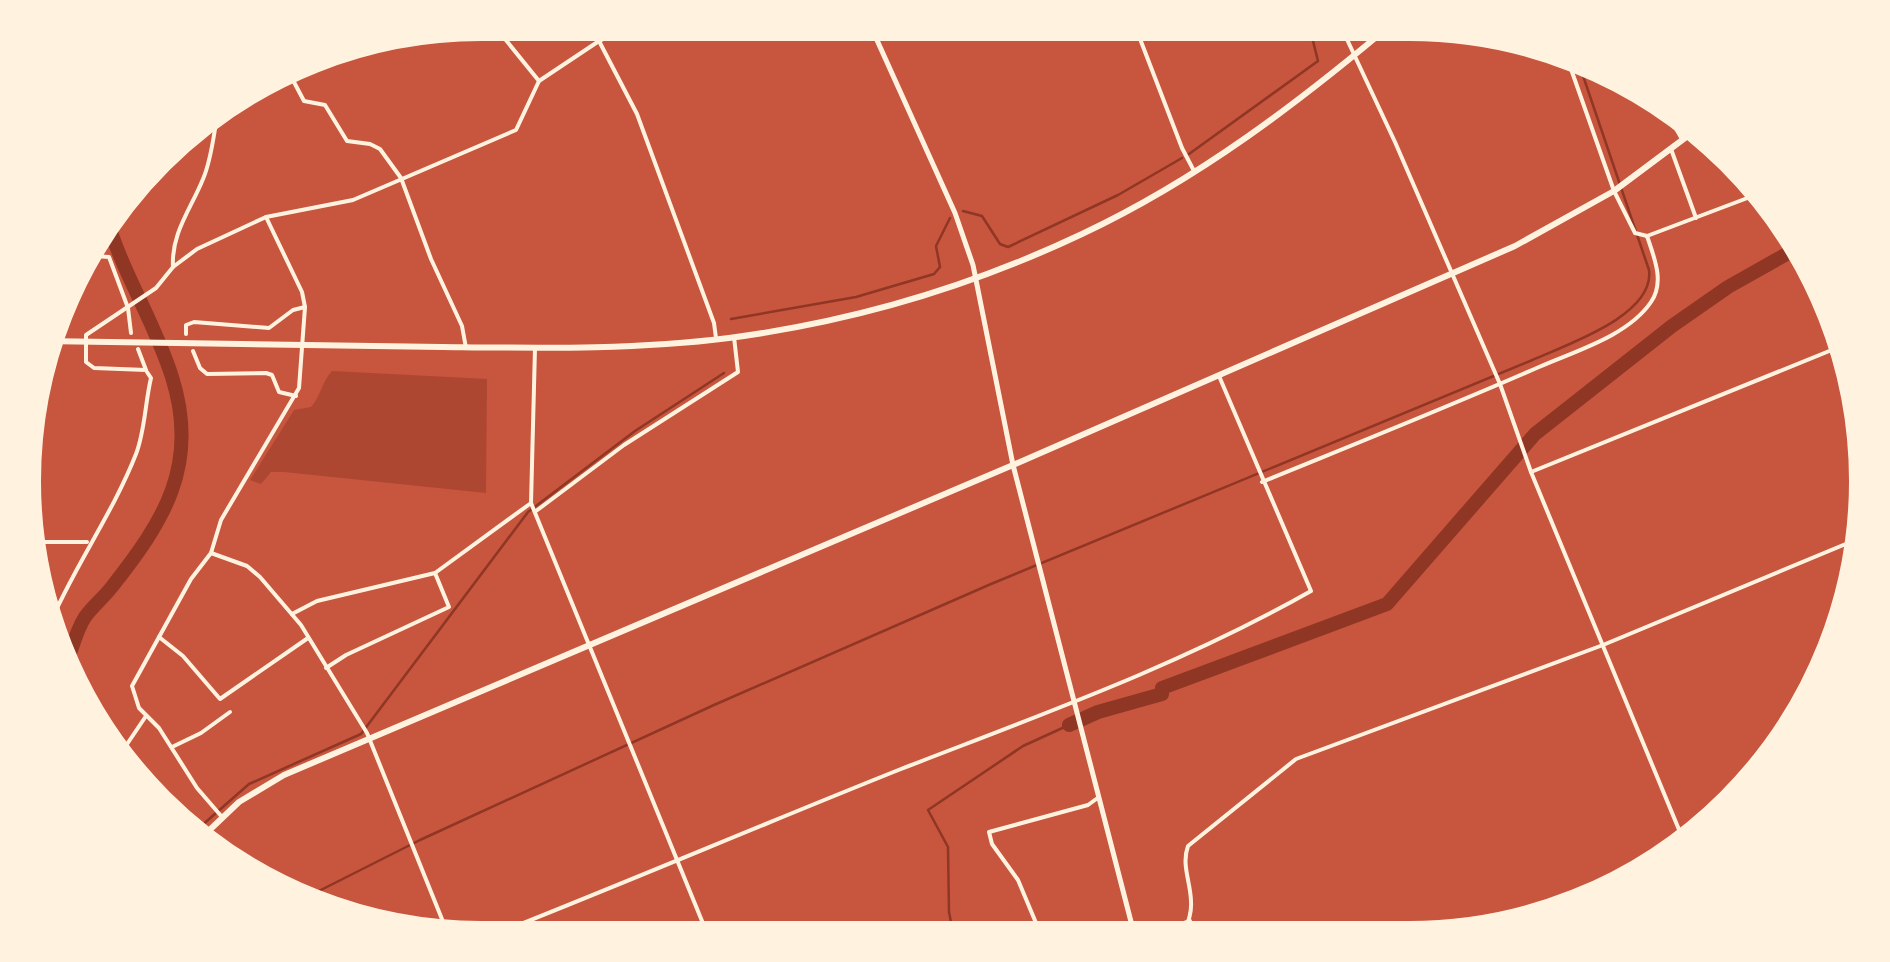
<svg xmlns="http://www.w3.org/2000/svg" width="1890" height="962" viewBox="0 0 1890 962" font-family="'PT Sans Narrow',sans-serif">
<style>
.green{fill:#ae4732}
.lines{fill:none;stroke-linecap:round;stroke-linejoin:round}
.stream{stroke:#8f3625;stroke-width:2.5}
.river{stroke:#8f3625;stroke-width:14}
.minor{stroke:#fff3e0;stroke-width:4}
.tertiary{stroke:#fff3e0;stroke-width:5}
.primary{stroke:#fff3e0;stroke-width:6}
.trunk{stroke:#fff3e0;stroke-width:6}
.rim{fill:none;stroke:#fff3e0;stroke-width:12}
</style>
<rect width="100%" height="100%" fill="#c8553d"/>
<path class="green" d="M332,371L487,379L486,493L284,472H271L261,484L250,480L294,410L311,407C321,396 321,383 332,371Z"/>
<g class="lines">
<g class="stream">
<path d="M1189,154L1318,61L1308,21L1311,18"/>
<path d="M963,211L982,216L1000,244L1008,247L1118,195L1182,158"/>
<path d="M731,319L856,297L934,274L940,267L936,246L950,218"/>
<path d="M191,835L249,784L361,734L528,512L635,431L724,373"/>
<path d="M297,902L420,840L714,705L991,584L1530,361C1565,345 1655,316 1649,270L1576,55"/>
<path d="M955,942L949,912L948,847L928,810L1023,746L1069,725"/>
</g>
<g class="river">
<path d="M62,674C71,656 74,634 85,617C93,606 103,598 111,588C164,521 200,465 172,377C154,320 121,271 105,213"/>
<path d="M1069,725L1098,712L1162,694V688L1387,604L1535,434L1672,326L1728,287L1799,247"/>
</g>
<g class="minor">
<path d="M488,18L539,81"/>
<path d="M1132,18L1182,148L1194,171"/>
<path d="M1337,18L1395,142L1500,384L1531,472L1687,849"/>
<path d="M1402,18L1420,36L1479,29"/>
<path d="M599,41L637,114L714,323L716,338"/>
<path d="M316,51L347,40"/>
<path d="M1565,52L1614,191L1635,233L1647,236L1766,191"/>
<path d="M286,67L304,101L325,105L347,141L370,144L380,149L401,178L431,259L462,326L466,348"/>
<path d="M1660,101L1682,139"/>
<path d="M1671,149L1696,218"/>
<path d="M81,255L109,257L128,308L131,333"/>
<path d="M173,267C171,233 191,209 203,179C213,156 214,127 220,102"/>
<path d="M186,334V325L194,322L269,328L293,310L305,307"/>
<path d="M535,348L531,503L711,943"/>
<path d="M138,349L146,370L94,368L86,362V335L156,288L173,267L197,249L266,217L353,200L516,130L539,81L599,41L651,18"/>
<path d="M193,351L200,368L207,374L266,373L272,375L279,392L296,396"/>
<path d="M1531,472L1849,343"/>
<path d="M1262,482C1355,444 1448,407 1539,367C1575,351 1628,336 1651,302C1665,282 1654,257 1647,236"/>
<path d="M536,511L624,445L738,372L734,337"/>
<path d="M22,542H87"/>
<path d="M211,553L247,566L260,577L301,625L367,733L452,944"/>
<path d="M292,614L317,601L435,573L531,503"/>
<path d="M48,628C73,568 112,515 136,454C145,431 145,403 151,378L147,372"/>
<path d="M159,637L183,656L220,699L308,638"/>
<path d="M326,668L346,655L449,607L435,573"/>
<path d="M172,747L201,733L230,712"/>
<path d="M117,759L146,716"/>
<path d="M222,817L197,788L159,728L139,708L132,686L191,579L211,553L221,520L299,388L305,307L302,292L266,217"/>
<path d="M1132,941L1190,921"/>
<path d="M1181,941C1185,928 1192,917 1191,902C1191,883 1181,865 1188,846L1296,759L1603,645L1865,536"/>
<path d="M1044,942L1018,880L992,844L989,832L1088,805L1099,797"/>
<path d="M473,943C616,887 758,826 901,769C1040,715 1181,665 1311,591L1219,376"/>
</g>
<path class="tertiary" d="M867,18L955,213L973,265L1013,465L1136,941"/>
<path class="primary" d="M198,841L239,802L284,775L1013,465L1515,246L1614,191L1697,129"/>
<path class="trunk" d="M43,341C176,342 309,346 442,347C538,348 634,350 729,338C851,322 970,287 1082,234C1199,179 1301,101 1399,18"/>
</g>
<path d="M0 0H1890V962H0ZM481 35H1409A446 446 0 0 1 1855 481V481A446 446 0 0 1 1409 927H481A446 446 0 0 1 35 481V481A446 446 0 0 1 481 35Z" fill="#fff3e0" fill-rule="evenodd"/>
<path class="rim" d="M481 35H1409A446 446 0 0 1 1855 481V481A446 446 0 0 1 1409 927H481A446 446 0 0 1 35 481V481A446 446 0 0 1 481 35Z"/>
</svg>
